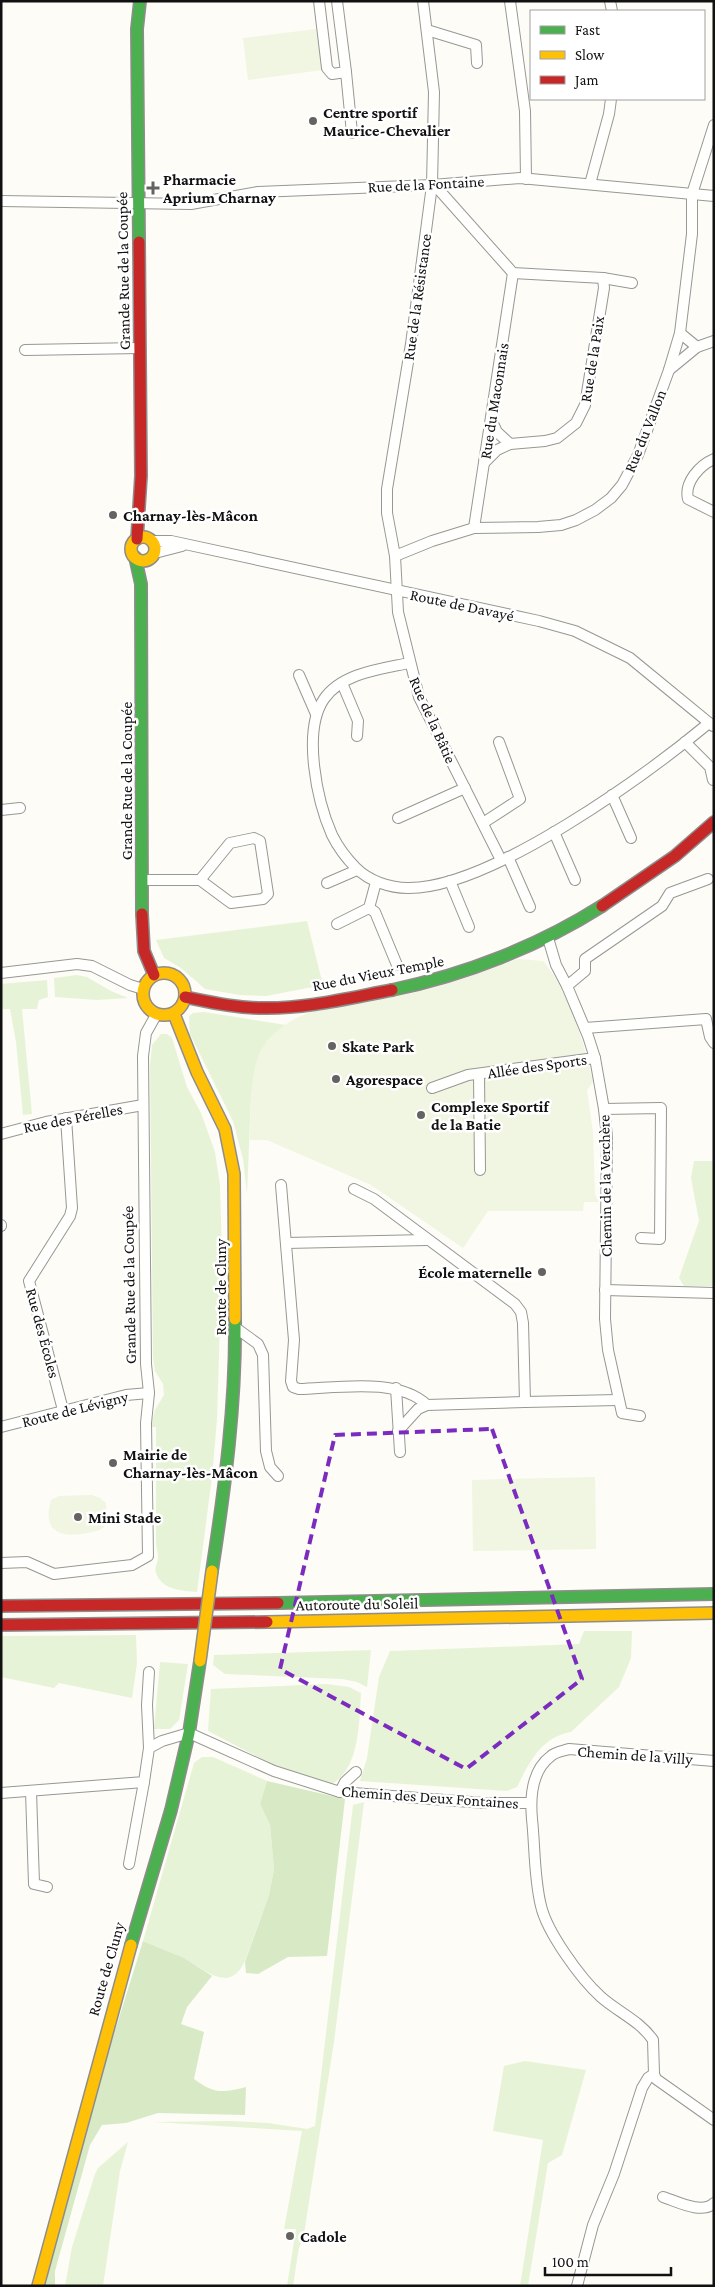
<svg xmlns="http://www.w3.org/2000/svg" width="715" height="2287" viewBox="0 0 715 2287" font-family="'Crimson Pro',serif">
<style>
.green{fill:#e7f3d7}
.forest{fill:#d8eac5}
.pitch{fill:#f0f6e1}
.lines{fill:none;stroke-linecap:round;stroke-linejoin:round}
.street-casing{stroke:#979795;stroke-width:12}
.fast-casing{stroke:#8e8d8b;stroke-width:14}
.slow-casing{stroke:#8e8d8b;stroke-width:14}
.jam-casing{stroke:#8e8d8b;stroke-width:14}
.street{stroke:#fffffe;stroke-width:10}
.fast{stroke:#4caf50;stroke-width:11}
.slow{stroke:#ffc107;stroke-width:11}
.jam{stroke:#c62828;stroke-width:11}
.slow-bridge-casing{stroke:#8e8d8b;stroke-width:14;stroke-linecap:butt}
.slow-bridge{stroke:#ffc107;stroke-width:11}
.marked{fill:none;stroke:#7b2cbf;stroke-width:4;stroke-dasharray:10 6;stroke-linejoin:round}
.poi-dot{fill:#646362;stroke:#fff;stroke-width:2}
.labels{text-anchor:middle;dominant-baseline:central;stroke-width:5;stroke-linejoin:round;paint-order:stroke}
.poi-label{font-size:16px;font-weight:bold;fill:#111;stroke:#fff;text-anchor:start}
.street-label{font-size:16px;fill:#111;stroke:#fff}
</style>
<rect width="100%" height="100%" fill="#fdfcf7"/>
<g class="green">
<path d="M307,921L323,985L266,996L240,995L205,989L181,968L164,958L156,940Z"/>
<path d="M77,975L87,977L111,991L128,998L97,1000L55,997L54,978Z"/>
<path d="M47,980L48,997L39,1000L37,1009H22L32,1114L23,1115L16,1042L10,1009H1V984Z"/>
<path d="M204,1012L286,1025L267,1041L256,1065L251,1097L247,1194L243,1159L233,1121L190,1034L189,1016L193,1013Z"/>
<path d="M161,1034H167L172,1038L187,1087L201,1113L215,1152L220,1185L222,1257L217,1419L212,1477L197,1592C182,1591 162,1590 156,1573C154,1567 158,1563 158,1557C158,1552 156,1547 156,1542V1427H151L155,1410L164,1395L163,1384L155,1371L153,1357L150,1066L152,1045Z"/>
<path d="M694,1161H714V1286H684L679,1278L699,1221L691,1178Z"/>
<path d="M584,1631H632L631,1658L619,1687L571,1732C541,1737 529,1763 517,1787L507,1791L360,1781L367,1758L379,1677L390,1651L579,1644Z"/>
<path d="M136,1635L137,1663L132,1698L59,1683L54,1688L1,1677V1636Z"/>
<path d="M371,1650L367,1687L357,1682L342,1679L225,1674L213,1665L214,1655Z"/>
<path d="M160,1662L188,1664L179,1720L170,1729H154Z"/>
<path d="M326,1684L349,1687L361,1693C359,1723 360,1767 332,1784L273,1765L208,1731L211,1689Z"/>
<path d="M202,1757H213L267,1781L260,1804L270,1825L274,1869L269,1895L245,1961C229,1995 205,1969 183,1958C170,1952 156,1946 143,1941L194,1763Z"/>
<path d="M364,1802L334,2042L303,2240L299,2247L293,2286H287L296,2229H284L302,2131L154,2122L230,2121L268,2123L307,2129L315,2126L353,1805Z"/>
<path d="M525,2061L586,2070L562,2155L548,2163L528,2286H520L543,2140L493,2131L504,2066Z"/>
<path d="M128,2142L120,2171L103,2286H65L72,2247L95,2174L98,2168Z"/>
</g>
<g class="forest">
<path d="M267,1781L345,1799L327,1956L288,1957L258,1974L246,1973L245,1962L269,1895L274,1869L270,1825L260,1804Z"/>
<path d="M143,1941L184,1958L212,1976L187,2007L181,2024L204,2032L194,2079C214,2094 222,2093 246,2087L245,2115L158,2113L126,2123L102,2125L90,2145L55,2271V2286H45L90,2111Z"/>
</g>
<g class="pitch">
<path d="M316,29L322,70L248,80L243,38Z"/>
<path d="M518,959L543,961C568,989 585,1045 593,1082L587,1090L593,1133L595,1194L599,1202H584L583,1211H488L463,1248L371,1185L267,1140H250C251,1111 248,1064 267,1041C303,999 364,1004 413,993C448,985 483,972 518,959Z"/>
<path d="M595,1477L596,1549L473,1551L472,1480Z"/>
<path d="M92,1495L100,1498L106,1503L107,1522L102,1529C74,1538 39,1541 51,1500L59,1496Z"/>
</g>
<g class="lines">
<defs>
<g id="street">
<path d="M319,1L327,68L332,74L346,72L337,1"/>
<path d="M423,1L434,92L432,185L411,344L387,489V513L395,556L398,612L419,697L501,860"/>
<path d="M510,1L525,111L526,179"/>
<path d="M610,1L612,11"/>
<path d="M427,30L476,45L477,63"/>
<path d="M346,72L352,133"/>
<path d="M590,184L609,114L611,99"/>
<path d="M432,185L440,191L513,273L603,278L632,283"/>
<path d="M1,201L191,204L258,192L432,185L520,178L714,196"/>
<path d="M680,333L697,347"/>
<path d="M25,350L140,348"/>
<path d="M669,370L697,347L714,341"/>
<path d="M491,419L497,432L510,444"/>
<path d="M714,459C700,465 684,482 688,499L714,512"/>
<path d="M484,463L497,450L510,444L545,441L557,438L576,423L585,405L604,288L603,278"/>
<path d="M474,528L513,273"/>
<path d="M152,541H171L539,621L575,631L630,658L713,726"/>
<path d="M155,553L182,546"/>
<path d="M395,556L432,541L474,528L538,527L561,525L576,520L595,510L611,498L622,485L638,455L669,370L680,333L692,234V194L714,125"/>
<path d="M409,663C381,669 342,673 324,699C302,731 317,801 332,835C338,847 347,859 356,868C369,881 390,888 408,888C490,889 646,775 709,723"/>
<path d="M299,675L316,714"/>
<path d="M342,683L358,721L357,736"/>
<path d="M685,742L710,767L713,780"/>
<path d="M612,795L631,838"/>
<path d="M1,810L20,808"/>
<path d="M398,818L465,788"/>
<path d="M483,823L520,799L499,742"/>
<path d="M554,832L575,880"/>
<path d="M508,857L530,907"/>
<path d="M142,880H200L231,903L263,899L268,894L260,841L254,838L230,843L200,880"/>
<path d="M450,881L469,927"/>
<path d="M327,883L357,870"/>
<path d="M369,908L375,912L397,965"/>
<path d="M337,924L369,908L376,882"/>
<path d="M548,938L556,965L567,986L588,1036L595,1058L604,1109L607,1137L605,1319L608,1350L622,1413L640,1416"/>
<path d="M1,973L77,964L92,966L130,985L143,989"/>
<path d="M567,986L585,971V959L662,906L670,893L708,879"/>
<path d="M585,1028L706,1019L710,1037L714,1043"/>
<path d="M479,1074L480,1170"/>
<path d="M432,1088L468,1075L595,1058"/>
<path d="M604,1109L661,1108L660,1239L641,1238"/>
<path d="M1,1134L46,1122L143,1105"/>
<path d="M281,1185L294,1340L291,1381L293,1387L299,1389C337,1388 398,1377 427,1405"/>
<path d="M354,1189L374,1199L515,1304L521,1312L523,1323L525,1402L618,1400"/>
<path d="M1,1225V1226"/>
<path d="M286,1243L427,1240"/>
<path d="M605,1290L714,1293"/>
<path d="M236,1328L258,1344L263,1355L266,1451L270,1467L278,1476"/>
<path d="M396,1388L400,1452"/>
<path d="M63,1410L29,1281L70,1216L72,1208L66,1118"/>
<path d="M1,1427L126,1395L149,1393"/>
<path d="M398,1431L418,1409L427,1405L525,1402"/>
<path d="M1,1563L27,1562L54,1574L132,1565L148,1556L146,1423L149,1393L146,1364L143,1056L146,1033L156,1015"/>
<path d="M149,1748L147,1705L149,1672"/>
<path d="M714,1761L569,1749C563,1751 555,1752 551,1756C532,1770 530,1797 532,1819C535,1847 534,1878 541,1906C547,1932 580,1978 601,1997C618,2012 640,2021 653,2040L654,2074L656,2079L714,2120"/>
<path d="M31,1791L34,1884L47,1887"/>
<path d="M340,1792L345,1782L356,1772"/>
<path d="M1,1793L144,1782L149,1748L162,1741L189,1733L274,1771L340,1792L484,1803H531"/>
<path d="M129,1864L144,1782"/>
<path d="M663,2197C676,2201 702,2215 714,2203"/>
<path d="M577,2286L593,2225L614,2174L642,2088L648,2078L654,2074"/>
</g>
<g id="fast">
<path d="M139,242L137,29L140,1"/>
<path d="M135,557L141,584L142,914"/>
<path d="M392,990C465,975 539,946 602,906"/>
<path d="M212,1571C225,1487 236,1404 235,1319"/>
<path d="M278,1603L714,1594"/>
<path d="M131,1945L171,1810L189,1733L200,1661"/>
</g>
<g id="slow">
<circle cx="143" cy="549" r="12"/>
<circle cx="164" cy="994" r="21"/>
<path d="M174,1014L197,1072L225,1129L234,1174L235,1319"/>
<path d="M267,1622L714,1613"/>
<path d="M38,2286L131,1945"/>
</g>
<g id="jam">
<path d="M137,539L141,476L139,242"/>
<path d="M602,906L675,856L714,822"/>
<path d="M142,914L144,951L154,975"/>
<path d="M185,997C210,1002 236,1008 262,1008C305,1009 349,998 392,990"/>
<path d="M1,1606L278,1603"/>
<path d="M1,1625L267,1622"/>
</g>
</defs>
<use href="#street" class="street-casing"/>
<use href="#fast" class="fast-casing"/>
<use href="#slow" class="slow-casing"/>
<use href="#jam" class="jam-casing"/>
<use href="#street" class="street"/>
<use href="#fast" class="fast"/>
<use href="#slow" class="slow"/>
<use href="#jam" class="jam"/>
<defs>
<path id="slow-bridge" d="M200,1661L212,1571"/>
</defs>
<use href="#slow-bridge" class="slow-bridge-casing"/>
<use href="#slow-bridge" class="slow-bridge"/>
</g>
<path class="marked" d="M492,1429L582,1679L466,1769L280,1669L335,1435Z"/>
<g class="poi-dot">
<circle cx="313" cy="121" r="5"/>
<path d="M150.5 180.5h5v5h5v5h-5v5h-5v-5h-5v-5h5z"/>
<circle cx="113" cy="515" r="5"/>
<circle cx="332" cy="1046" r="5"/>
<circle cx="336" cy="1079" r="5"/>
<circle cx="421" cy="1115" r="5"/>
<circle cx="542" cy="1272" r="5"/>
<circle cx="113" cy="1463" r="5"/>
<circle cx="78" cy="1517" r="5"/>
<circle cx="290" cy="2236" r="5"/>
</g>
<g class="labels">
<g class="poi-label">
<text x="323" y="112">Centre sportif<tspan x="323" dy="18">Maurice-Chevalier</tspan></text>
<text x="163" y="179">Pharmacie<tspan x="163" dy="18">Aprium Charnay</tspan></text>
<text x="123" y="515">Charnay-lès-Mâcon</text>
<text x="342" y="1046">Skate Park</text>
<text x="346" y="1079">Agorespace</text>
<text x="431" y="1106">Complexe Sportif<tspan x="431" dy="18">de la Batie</tspan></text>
<text x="532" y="1272" text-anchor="end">École maternelle</text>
<text x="123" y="1454">Mairie de<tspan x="123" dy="18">Charnay-lès-Mâcon</tspan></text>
<text x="88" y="1517">Mini Stade</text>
<text x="300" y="2236">Cadole</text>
</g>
<g class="street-label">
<text transform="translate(426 184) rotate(-3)">Rue de la Fontaine</text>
<text transform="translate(123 271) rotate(-91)">Grande Rue de la Coupée</text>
<text transform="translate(417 297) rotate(-82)">Rue de la Résistance</text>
<text transform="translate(592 359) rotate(-81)">Rue de la Paix</text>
<text transform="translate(494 401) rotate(-81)">Rue du Maconnais</text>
<text transform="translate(645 431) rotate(-68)">Rue du Vallon</text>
<text transform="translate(462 605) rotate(12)">Route de Davayé</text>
<text transform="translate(433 720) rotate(66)">Rue de la Bâtie</text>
<text transform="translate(126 781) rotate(-90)">Grande Rue de la Coupée</text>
<text transform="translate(378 973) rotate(-11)">Rue du Vieux Temple</text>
<text transform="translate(537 1066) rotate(-8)">Allée des Sports</text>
<text transform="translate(73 1118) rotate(-11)">Rue des Pérelles</text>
<text transform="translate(605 1186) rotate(-91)">Chemin de la Verchère</text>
<text transform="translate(129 1285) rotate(-91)">Grande Rue de la Coupée</text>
<text transform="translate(220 1287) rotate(-90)">Route de Cluny</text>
<text transform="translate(43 1333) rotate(75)">Rue des Écoles</text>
<text transform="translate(75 1409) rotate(-14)">Route de Lévigny</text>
<text transform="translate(357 1604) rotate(-1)">Autoroute du Soleil</text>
<text transform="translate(635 1755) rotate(4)">Chemin de la Villy</text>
<text transform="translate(430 1797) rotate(4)">Chemin des Deux Fontaines</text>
<text transform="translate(106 1969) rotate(-74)">Route de Cluny</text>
</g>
</g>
<rect width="715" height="2287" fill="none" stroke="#111111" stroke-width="5"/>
<rect x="530" y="10" width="175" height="90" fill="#ffffff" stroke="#a0a0a0"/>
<rect x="540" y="26" width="25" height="8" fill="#4caf50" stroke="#a0a0a0"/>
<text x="575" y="35" font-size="15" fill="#111111">Fast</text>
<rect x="540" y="51" width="25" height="8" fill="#ffc107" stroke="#a0a0a0"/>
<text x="575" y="60" font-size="15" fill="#111111">Slow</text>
<rect x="540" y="76" width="25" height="8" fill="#c62828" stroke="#a0a0a0"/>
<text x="575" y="85" font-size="15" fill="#111111">Jam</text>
<path d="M545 2267v8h126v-8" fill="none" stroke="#111111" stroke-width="2.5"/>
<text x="552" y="2267" font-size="15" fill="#111111" stroke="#ffffff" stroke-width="4" paint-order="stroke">100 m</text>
</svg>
